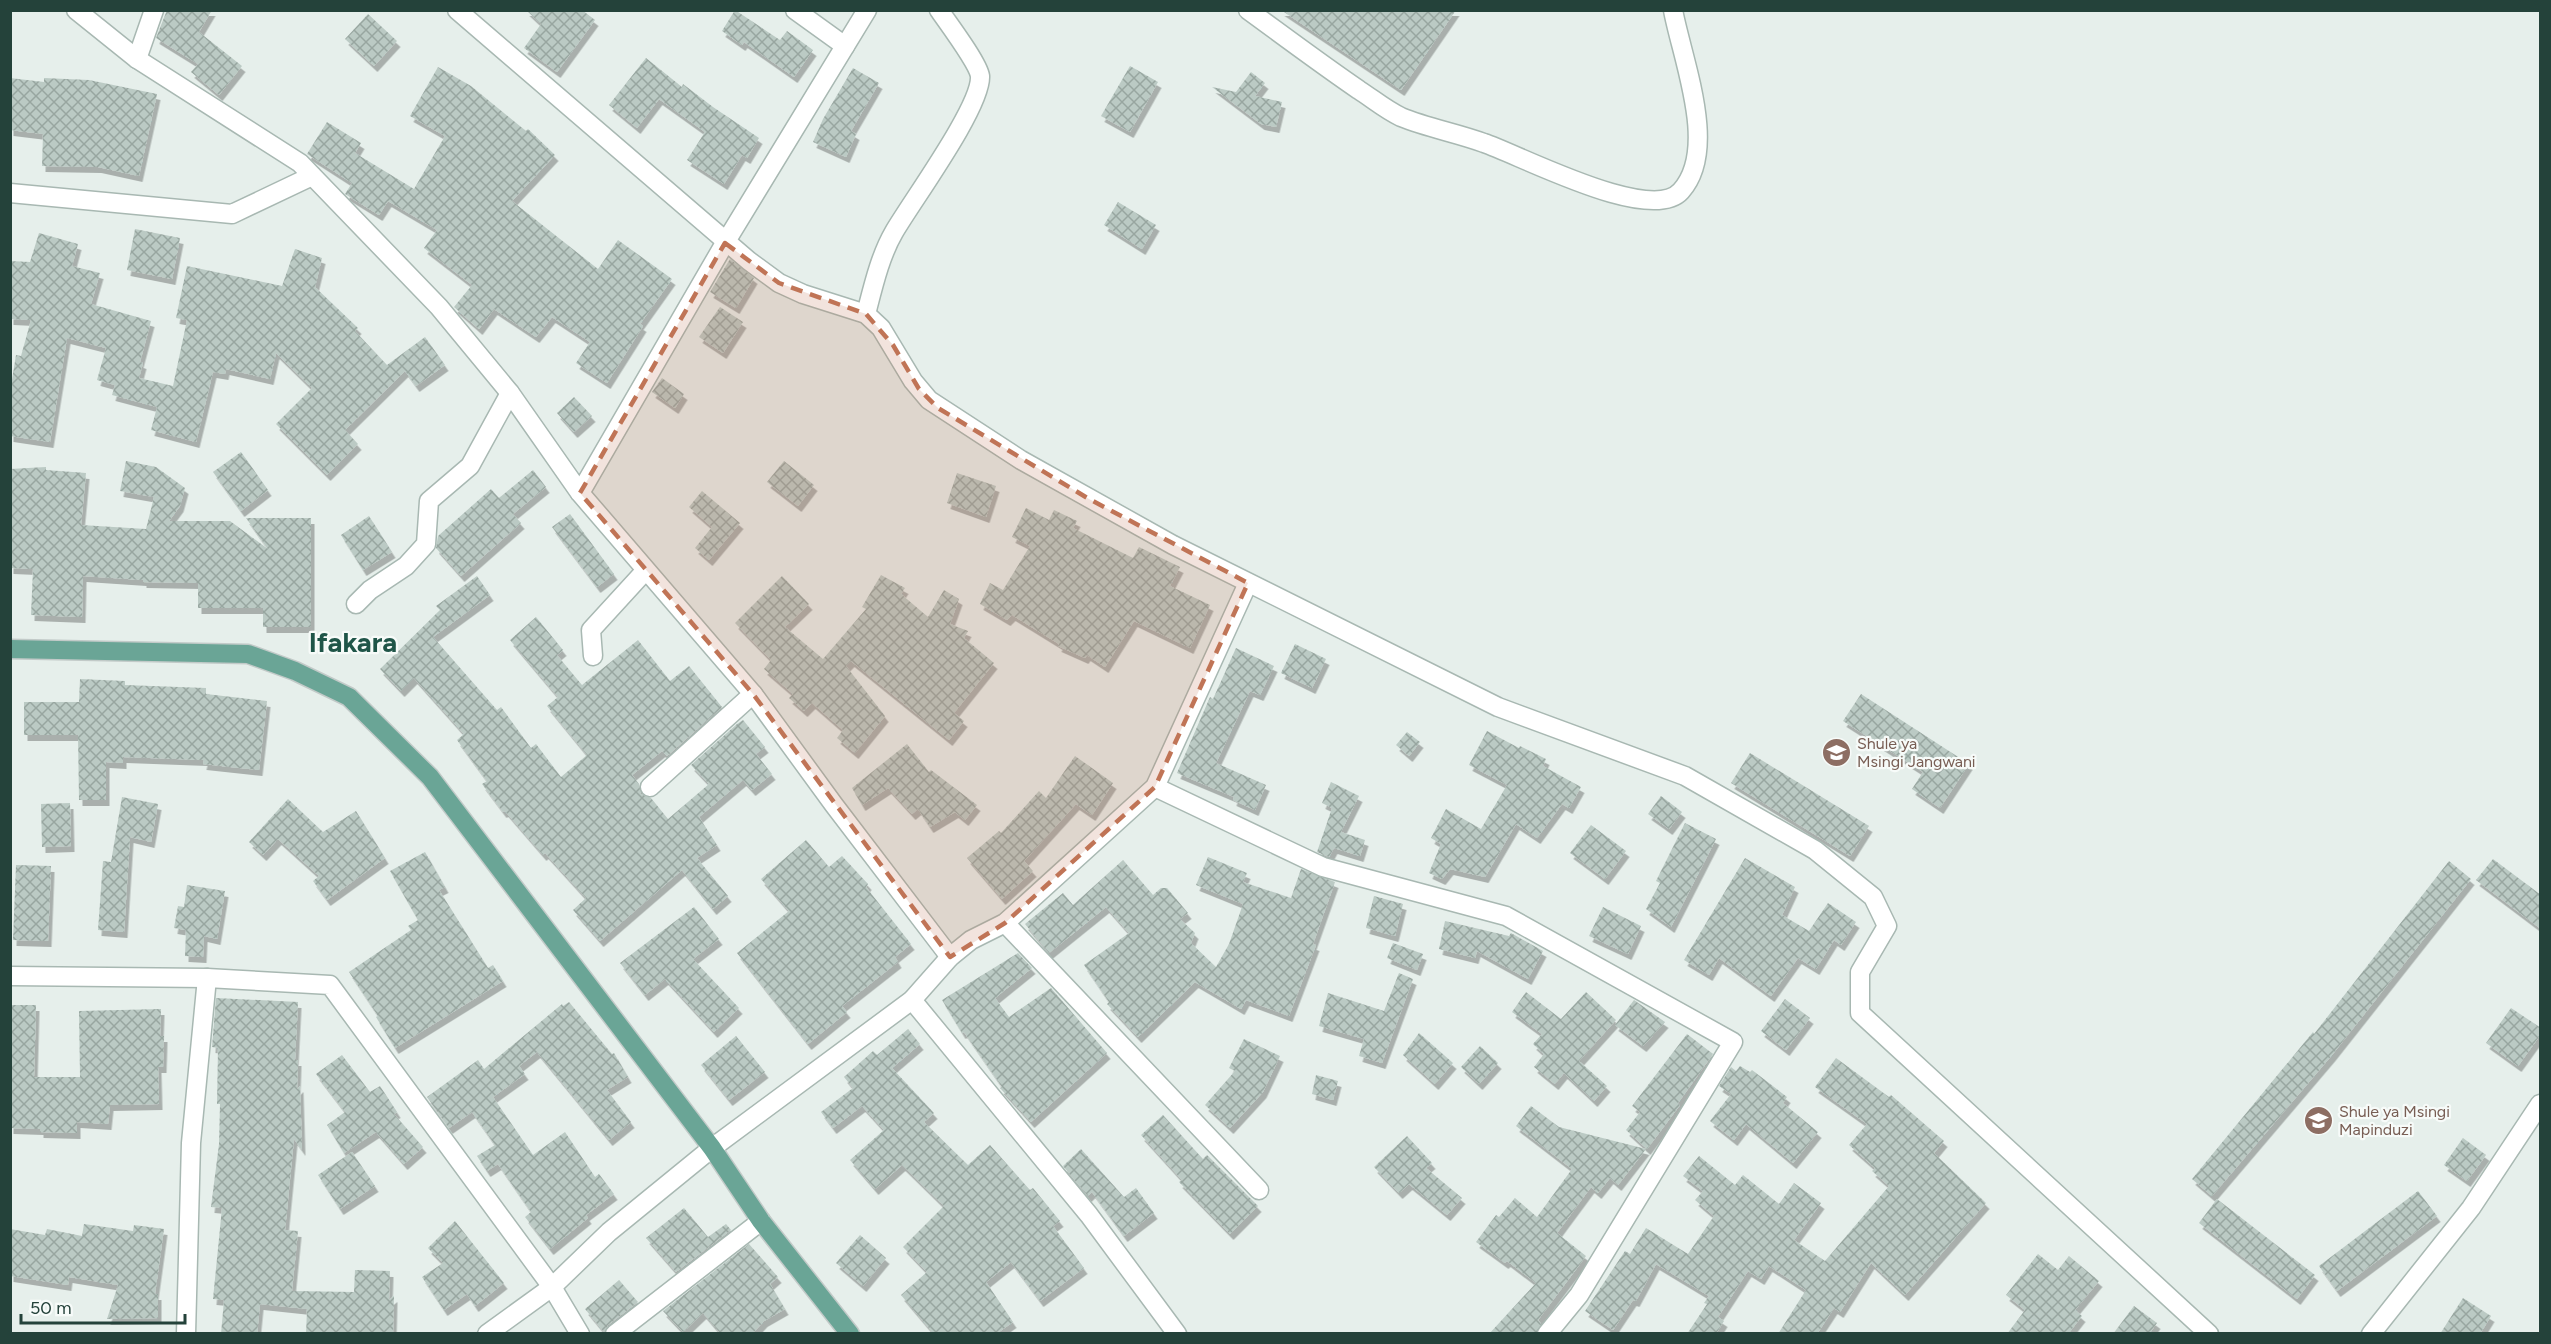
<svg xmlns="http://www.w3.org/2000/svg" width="2551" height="1344" viewBox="0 0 2551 1344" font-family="Figtree,sans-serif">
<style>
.building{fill:url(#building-cross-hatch);filter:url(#shadow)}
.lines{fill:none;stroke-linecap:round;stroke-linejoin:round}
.minor-casing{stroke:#a8b8b2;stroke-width:21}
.major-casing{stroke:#c2cac8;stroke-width:21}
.minor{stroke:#fff;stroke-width:18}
.major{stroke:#6aa596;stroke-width:18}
.marked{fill:#c07456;fill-opacity:0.2;stroke:#c07456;stroke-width:4.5;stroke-dasharray:12 8;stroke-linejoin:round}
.labels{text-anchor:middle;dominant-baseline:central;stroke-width:4.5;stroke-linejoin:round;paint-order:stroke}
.education-label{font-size:16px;fill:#785e54;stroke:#f7fbf9;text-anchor:start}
.town-label{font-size:28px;font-weight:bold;fill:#1f5548;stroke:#f7fbf9}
</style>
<defs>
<pattern id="building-cross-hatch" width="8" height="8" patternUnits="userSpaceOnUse" patternTransform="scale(1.5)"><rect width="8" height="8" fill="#bbcac4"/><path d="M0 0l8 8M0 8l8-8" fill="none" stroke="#98a6a0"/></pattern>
<filter id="shadow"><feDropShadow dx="3.5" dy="6" stdDeviation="0" flood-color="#0004"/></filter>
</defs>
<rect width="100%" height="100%" fill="#e6efeb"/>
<g class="building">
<path d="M167,10H212L199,32L242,66L219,95L191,72L198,64L156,38Z"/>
<path d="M526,10H582L595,20L557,72L524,48L541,24Z"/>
<path d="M735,10L780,40L787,31L813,50L794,77L744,42L742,45L722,31Z"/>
<path d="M1281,10H1456L1401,90Z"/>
<path d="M368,14L397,41L374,66L345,39Z"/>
<path d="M646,58L682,87L683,84L713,107L759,138L747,158L742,155L724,184L687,160L705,132L659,99L637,128L609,105Z"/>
<path d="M1130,66L1158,82L1130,132L1101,116Z"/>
<path d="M438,67L471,86L526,131L528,129L555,155L512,201L598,269L618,240L672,279L640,324L643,326L607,383L576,363L590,342L552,317L536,337L494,309L479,329L454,307L472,285L424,248L437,230L388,201L379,215L345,194L352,183L307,154L327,122L361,143L355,153L414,189L445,136L410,116Z"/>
<path d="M853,68L879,83L851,131L856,134L846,157L813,142L823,119Z"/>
<path d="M1251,72L1265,83L1255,96L1282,102L1276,127L1261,124L1212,87L1236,92Z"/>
<path d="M10,78L44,82V78L89,80L157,94L139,176L98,167L42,166L43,134L10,130Z"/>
<path d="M1118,202L1156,225L1142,249L1104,225Z"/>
<path d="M135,229L180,238L172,279L127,270Z"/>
<path d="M39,233L78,244L72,266L100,273L91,304L151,321L140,362L143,363L139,378L173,386L187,320L176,318L187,266L282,286L295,249L322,258L315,287L358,328L355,331L387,365L425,337L445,365L416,386L405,371L345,430L358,444L327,475L276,424L312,388L276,353L270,379L226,369L225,374L213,372L196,442L151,430L157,407L112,395L115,385L97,380L106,348L67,338L50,442L10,436V392L16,355L21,356L31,320L10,319V261L30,262Z"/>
<path d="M730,259L754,278L736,308L710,292Z"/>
<path d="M720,307L743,322L723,353L699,337Z"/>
<path d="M662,378L684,394L675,408L652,392Z"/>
<path d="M574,397L592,416L574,432L557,413Z"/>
<path d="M241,452L268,490L241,511L213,472Z"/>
<path d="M126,461L156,467L185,488L180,506L169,521H230L268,549L246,518H311V627H263V608H198V583L143,582V580L83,576L82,617L31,615L33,569L10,568V469L46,467V470L86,473L81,525L146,529L154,497L120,491Z"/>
<path d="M784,461L814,485L798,506L767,482Z"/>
<path d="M533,470L546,487L513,514L521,523L461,576L436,548L438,536L491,489L499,498Z"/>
<path d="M957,473L996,486L986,517L947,503Z"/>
<path d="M702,491L740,523L709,560L695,548L712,527L689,507Z"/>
<path d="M1026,508L1049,520L1054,510L1077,521L1073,528L1133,558L1139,547L1180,567L1170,586L1210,605L1190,648L1134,621L1105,667L1087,655L1085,658L1058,646L1059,644L1012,615L1007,620L980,604L990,583L1003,590L1030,546L1012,537Z"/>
<path d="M570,514L614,574L597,587L552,527Z"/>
<path d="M369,516L392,552L363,570L341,535Z"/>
<path d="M881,575L905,588L901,594L928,617L944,590L959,599L950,624L968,631L964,638L994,663L954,713L964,721L949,740L851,661L846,666L885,716L855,753L837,738L843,730L812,703L804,711L789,698L793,694L764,669L771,660L735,623L782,576L809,604L785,627L823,659L866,609L862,607Z"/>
<path d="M477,576L490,595L433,637L497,710L501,707L531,748L536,744L561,777L587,755L547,706L558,697L510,640L536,617L563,650L557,655L582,685L638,640L670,681L689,666L722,707L667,756L662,751L632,775L639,784L641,794L651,798L668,819L709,784L691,765L737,724L743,720L765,747L756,754L772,774L752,790L743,780L699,817L717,845L697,858L728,896L713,909L682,870L600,941L573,910L586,898L545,853L543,855L505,811L503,812L482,784L487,781L457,740L464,734L414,678L401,691L380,669L440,610L436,606Z"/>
<path d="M1295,644L1326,659L1312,688L1281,673Z"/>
<path d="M1236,648L1274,666L1260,695L1250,691L1216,763L1266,785L1255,810L1233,800L1234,797L1177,773L1210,697L1213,699Z"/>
<path d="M80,679L125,681V685L206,688V694L267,701L259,770L203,764L204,760L123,757V763L106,762V800H79L78,735H24V702H79Z"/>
<path d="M1861,694L1969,764L1940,808L1912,789L1923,772L1843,721Z"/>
<path d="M1487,731L1519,748L1520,746L1546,759L1543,766L1581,787L1569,808L1562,804L1537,838L1516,824L1485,877L1450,869L1442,879L1429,873L1441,844L1431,838L1446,809L1481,829L1507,785L1469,765Z"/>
<path d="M1407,732L1420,742L1409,756L1396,745Z"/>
<path d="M907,744L929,772L931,770L977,805L965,820L955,812L930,827L918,809L912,814L888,788L862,805L852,788Z"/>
<path d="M1750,753L1869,826L1850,856L1731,783Z"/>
<path d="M1075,756L1113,783L1092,815L1076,804L1024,861L1033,871L1002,899L967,858L999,831L1001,833L1039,791L1046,798Z"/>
<path d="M1331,782L1359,796L1341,832L1365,840L1360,856L1334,848L1329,857L1317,852L1332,808L1322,803Z"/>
<path d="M1661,796L1682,812L1669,829L1648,814Z"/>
<path d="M122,797L158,804L151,842L130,837L124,932L98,930L103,861L111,862Z"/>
<path d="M288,799L323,832L356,811L385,858L327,900L313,881L319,876L278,839L263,855L249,842Z"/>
<path d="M70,803L71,846L42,847L41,804Z"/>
<path d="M1685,823L1716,839L1671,927L1646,909L1660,883L1656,881Z"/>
<path d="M1591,825L1626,851L1605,879L1570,853Z"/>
<path d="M806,840L829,867L842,856L868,884L866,887L911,944L895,957L898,962L842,1006L847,1012L808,1044L737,953L789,911L761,879Z"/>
<path d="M425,852L445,887L439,890L488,968L493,965L503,981L395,1048L376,1017L378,1016L349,972L411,930L408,926L418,920L390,871Z"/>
<path d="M1208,857L1247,873L1243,882L1291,898L1301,869L1335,882L1313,944L1316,945L1289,1016L1246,1000L1241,1009L1195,982L1138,1037L1107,1004L1109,1002L1084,965L1129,933L1106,907L1049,953L1025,924L1063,893L1073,905L1123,860L1153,895L1161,888H1167L1188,913L1180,919L1195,933L1191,943L1216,967L1229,944L1243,904L1196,885Z"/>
<path d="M1745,858L1795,887L1782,915L1809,931L1828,903L1856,922L1841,945L1834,940L1816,969L1798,958L1771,996L1719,958L1709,975L1684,960Z"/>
<path d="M2493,859L2541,895V929L2476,880Z"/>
<path d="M2449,861L2471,879L2332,1055L2212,1196L2192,1179L2313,1032L2314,1034Z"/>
<path d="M16,865L51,866L48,941L13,940Z"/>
<path d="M187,885L225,891L217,939L204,936L203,957L185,956L186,930L174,928L178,906L184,907Z"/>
<path d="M1374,896L1403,904L1395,936L1366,928Z"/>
<path d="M694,907L719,939L693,959L739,1008L714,1032L665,979L645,995L620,963Z"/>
<path d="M1603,907L1641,926L1628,954L1589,936Z"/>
<path d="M1445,921L1509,936L1511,933L1543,951L1528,979L1477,951L1475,958L1439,949Z"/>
<path d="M1393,943L1423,954L1417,970L1387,958Z"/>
<path d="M1018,953L1032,968L995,998L1009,1017L1051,988L1107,1053L1031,1122L1000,1088L1002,1087L964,1032L962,1033L942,1000Z"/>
<path d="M1399,973L1413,979L1382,1063L1359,1056L1364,1039L1319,1026L1328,993L1384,1011Z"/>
<path d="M1526,992L1561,1019L1586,992L1616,1020L1579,1061L1607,1086L1594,1101L1564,1073L1555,1084L1534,1067L1544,1054L1533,1044L1542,1034L1512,1012Z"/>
<path d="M216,998L298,1002L295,1060H298L297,1089L300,1086L302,1150L294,1139L285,1230L298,1231L292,1291L354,1292L355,1270L390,1271L389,1300L394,1296L393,1334H306L307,1309L260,1304L257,1334H221L224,1300L213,1299L222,1208L211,1207L219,1144L220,1104H217L218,1048L212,1047Z"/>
<path d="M1785,999L1810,1018L1786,1050L1761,1031Z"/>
<path d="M1634,1000L1665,1022L1643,1046L1615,1025Z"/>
<path d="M569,1002L612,1054L614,1053L628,1077L607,1090L631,1122L609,1140L537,1052L519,1066L525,1074L493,1097L533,1155L565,1132L595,1177L599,1174L614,1194L586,1215L588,1218L550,1249L525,1217L531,1212L498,1164L487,1171L477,1156L495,1145L472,1112L449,1128L427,1097L478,1060L484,1069L562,1004L563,1006Z"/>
<path d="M10,1005H36L34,1077H80L79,1011L161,1009L160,1036H164L163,1067H158L159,1104L110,1105L108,1124L77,1122V1133L40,1132V1129L10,1128Z"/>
<path d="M2511,1008L2541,1028V1034L2518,1066L2486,1043Z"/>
<path d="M908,1029L920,1044L892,1068L934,1113L924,1122L968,1165L990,1145L1030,1190L1033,1188L1060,1221L1053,1226L1084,1268L1040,1301L1011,1262L986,1282L1013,1322L996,1334H934L901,1295L927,1272L903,1247L944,1206L902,1165L875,1189L850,1160L884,1130L862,1106L833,1128L821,1112L853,1088L844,1077L873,1051L877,1055Z"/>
<path d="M1419,1033L1453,1063L1435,1084L1403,1055Z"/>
<path d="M1687,1034L1713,1054L1678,1103L1680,1105L1647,1149L1626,1130L1640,1112L1632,1106Z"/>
<path d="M736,1036L765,1072L729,1100L701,1065Z"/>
<path d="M1244,1039L1280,1056L1263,1092L1230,1128L1205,1105L1235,1071L1229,1068Z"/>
<path d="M1480,1046L1498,1063L1479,1084L1461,1067Z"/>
<path d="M342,1055L370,1092L380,1086L397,1112L394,1114L423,1147L404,1164L376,1132L344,1153L327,1125L345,1112L316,1074Z"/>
<path d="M1836,1058L1889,1097L1891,1095L1944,1141L1934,1153L1986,1203L1905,1295L1871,1263L1840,1312L1834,1308L1817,1334H1778L1806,1290L1769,1266L1761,1279L1748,1271L1718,1317L1724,1321L1716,1334H1687L1707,1304L1704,1303L1709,1296L1656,1264L1636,1301L1633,1300L1613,1330L1585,1311L1625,1251L1630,1254L1646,1228L1688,1254L1714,1216L1695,1200L1703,1191L1683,1176L1699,1156L1735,1185L1743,1175L1779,1204L1794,1183L1821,1203L1794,1240L1825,1261L1889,1186L1872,1171L1875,1168L1849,1145L1867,1124L1815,1087Z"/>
<path d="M1740,1066L1750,1072L1752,1070L1787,1097L1783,1103L1818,1132L1793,1163L1746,1124L1734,1140L1710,1121L1731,1094L1719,1086L1731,1067L1736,1071Z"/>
<path d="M1316,1075L1338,1081L1333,1100L1312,1094Z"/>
<path d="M1531,1106L1559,1127L1646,1149L1618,1185L1610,1178L1598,1193L1591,1187L1557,1233L1586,1256L1538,1320L1541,1324L1536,1334H1489L1536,1283L1507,1261L1505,1263L1476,1242L1496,1215L1499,1217L1515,1198L1537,1217L1572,1169L1516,1126Z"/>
<path d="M1163,1115L1203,1159L1207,1155L1258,1206L1230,1234L1179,1182L1182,1180L1141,1135Z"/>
<path d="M1407,1136L1432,1163L1426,1168L1462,1198L1447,1215L1409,1184L1399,1193L1374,1167Z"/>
<path d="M2463,1138L2486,1155L2467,1181L2444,1165Z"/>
<path d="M1081,1149L1124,1197L1136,1188L1154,1213L1124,1236L1092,1192L1088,1196L1063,1166Z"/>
<path d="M352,1152L375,1186L340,1209L318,1175Z"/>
<path d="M2418,1191L2437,1216L2337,1291L2319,1266Z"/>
<path d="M2217,1199L2315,1275L2297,1299L2199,1223Z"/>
<path d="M684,1208L708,1237L726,1224L731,1230L676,1272L646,1238Z"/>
<path d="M455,1221L504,1283L475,1306L467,1294L444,1310L422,1277L443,1263L428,1248Z"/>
<path d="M84,1224L133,1231L134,1225L164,1229L155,1294H158V1318L107,1319L118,1285L69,1277L68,1285L10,1276V1229L45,1235L47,1229L82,1236Z"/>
<path d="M860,1235L886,1258L863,1286L836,1263Z"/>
<path d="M749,1244L778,1277L770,1284L785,1309L764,1321L752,1334H721L703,1313L683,1332L663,1311Z"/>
<path d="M2038,1254L2058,1270L2069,1256L2099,1281L2075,1310L2082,1316L2068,1334H2007L2025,1310L2006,1295Z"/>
<path d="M619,1280L638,1302L608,1325L604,1332L585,1309Z"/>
<path d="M2463,1298L2491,1316L2480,1334H2440Z"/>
<path d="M2134,1306L2157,1323L2149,1334H2113Z"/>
</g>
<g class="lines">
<defs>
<g id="minor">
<path d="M76,10L137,59L300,163L439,307L510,393L580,493L753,694L834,805L950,957"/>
<path d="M457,10L749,261L779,283L803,294L866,314L881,328L913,381L929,400L1021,460L1173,545L1498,707L1685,776L1815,850L1873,897L1887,926L1860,972V1013L2209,1334"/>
<path d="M795,10L845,46"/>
<path d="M1248,10C1285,37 1321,64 1359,90C1373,99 1386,110 1401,117C1428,128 1457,133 1484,143C1520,155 1651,225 1681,191C1719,149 1682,59 1673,10"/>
<path d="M137,59L154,10"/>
<path d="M10,193L232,214L312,176"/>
<path d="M866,314C873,287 880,256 894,232C912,201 982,106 980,76C978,63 948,23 939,10"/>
<path d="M580,493L725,243L867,10"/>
<path d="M356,604L370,590L406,566L426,544L429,501L470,466L510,393"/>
<path d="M593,656L591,630L645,571"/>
<path d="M650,787L753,694"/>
<path d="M1155,787L1323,867L1506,916L1733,1042L1579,1295L1547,1334"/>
<path d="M1005,923L1259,1190"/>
<path d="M10,976L207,978L330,985L552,1287L580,1334"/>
<path d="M912,1000L1089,1215L1177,1334"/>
<path d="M186,1334L191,1143L207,978"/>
<path d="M487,1334L552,1287L609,1232L712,1148L912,1000L950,957L971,940L1005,923L1155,787L1248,583"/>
<path d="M615,1334L761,1221"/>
<path d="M2371,1334L2471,1208L2540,1104"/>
</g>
<path id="major" d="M10,649L248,654L295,671L349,697L430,777L712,1148L761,1221L850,1334"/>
</defs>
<use href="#minor" class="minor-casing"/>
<use href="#major" class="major-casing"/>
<use href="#minor" class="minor"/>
<use href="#major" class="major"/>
</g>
<path class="marked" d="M725,243L779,283L866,314L893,345L919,389L938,408L1089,499L1248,583L1155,787L1005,923L950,957L753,694L580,493Z"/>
<defs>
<symbol id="school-disc" viewBox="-11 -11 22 22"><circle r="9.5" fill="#8d6e63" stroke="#f7fbf9"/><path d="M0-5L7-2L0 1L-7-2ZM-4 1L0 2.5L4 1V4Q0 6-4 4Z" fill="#fff"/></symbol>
</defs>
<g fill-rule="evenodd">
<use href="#school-disc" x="1820" y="736" width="33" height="33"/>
<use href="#school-disc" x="2302" y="1104" width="33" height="33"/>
</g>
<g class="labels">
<g class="education-label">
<text x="1857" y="743">Shule ya<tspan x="1857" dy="18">Msingi Jangwani</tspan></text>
<text x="2339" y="1111">Shule ya Msingi<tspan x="2339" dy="18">Mapinduzi</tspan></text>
</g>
<g class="town-label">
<text x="353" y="642">Ifakara</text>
</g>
</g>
<rect width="2551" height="1344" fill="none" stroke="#24423a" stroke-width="24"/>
<path d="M21 1314v9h164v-9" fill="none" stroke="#24423a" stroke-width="3"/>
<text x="30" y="1314" font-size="18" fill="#24423a" stroke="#f7fbf9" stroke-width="4.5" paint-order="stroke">50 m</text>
</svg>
